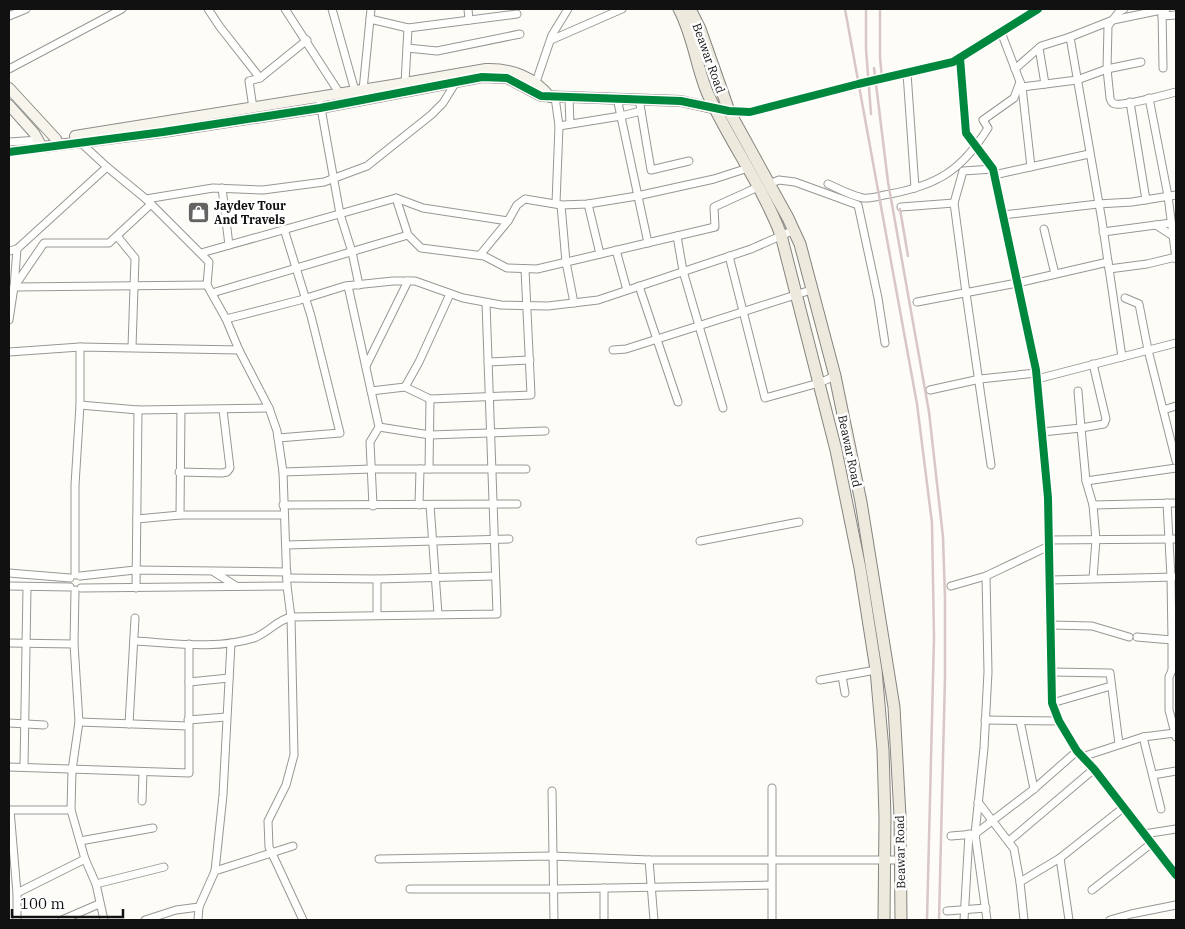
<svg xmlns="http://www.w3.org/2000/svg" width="1185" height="929" viewBox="0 0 1185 929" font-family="'IBM Plex Serif',serif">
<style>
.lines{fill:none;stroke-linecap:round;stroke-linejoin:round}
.street-casing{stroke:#979795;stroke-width:9}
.secondary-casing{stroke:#8e8d8b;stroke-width:12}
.primary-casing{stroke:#858482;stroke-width:13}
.street{stroke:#fffffe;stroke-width:7}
.secondary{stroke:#f6f4eb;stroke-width:10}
.primary{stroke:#ede9dc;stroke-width:11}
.rail{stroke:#d9c6c7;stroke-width:2.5}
.cycleway-casing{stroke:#fff;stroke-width:11}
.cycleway{stroke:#00873e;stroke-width:8}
.labels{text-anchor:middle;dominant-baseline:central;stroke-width:5;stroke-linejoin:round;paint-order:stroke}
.street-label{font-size:12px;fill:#111;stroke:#fff}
.poi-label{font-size:12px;font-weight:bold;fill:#111;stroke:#fff;text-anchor:start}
</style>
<rect width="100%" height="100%" fill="#fdfcf7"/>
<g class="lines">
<defs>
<g id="street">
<path d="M208,9L220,27L260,78L307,40"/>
<path d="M285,9L340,94"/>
<path d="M332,9L355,91"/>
<path d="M468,9L469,20"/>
<path d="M1124,9L1119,12L1108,26L1107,69L1110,98C1111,101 1111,103 1115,104C1123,106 1165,95 1176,92"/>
<path d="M1162,10L1163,68"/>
<path d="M9,16L26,9"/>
<path d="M1162,16L1176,15"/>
<path d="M370,19L408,28L517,14"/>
<path d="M1001,32L1022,87L1031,167"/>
<path d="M1070,37L1102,221L1122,357"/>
<path d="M551,40L622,9"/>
<path d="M407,48L437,51L520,34"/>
<path d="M1039,48L1045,84"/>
<path d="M960,58L966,133L993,169L1036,370L1048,498L1052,703L1059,721L1077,751L1094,769L1176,875"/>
<path d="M9,69L122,9"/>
<path d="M1015,69L1041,46L1070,37L1113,20L1166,9"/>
<path d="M907,73L915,188"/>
<path d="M536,82L552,35L568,9"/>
<path d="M405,83L408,28"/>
<path d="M1022,87L1077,80L1107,69L1141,62"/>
<path d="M363,90L371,9"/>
<path d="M319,97L340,214L352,252L359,285"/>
<path d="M555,97L559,126L556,203"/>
<path d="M569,98L570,124"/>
<path d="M617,98L648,243"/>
<path d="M1149,98L1168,196L1176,259"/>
<path d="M639,99L651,170L689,161"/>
<path d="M1130,102L1146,200"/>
<path d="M253,108L249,81L260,78"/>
<path d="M729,111L750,112L858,84L953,62L1038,9"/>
<path d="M559,126L621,116L641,111"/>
<path d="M9,142L39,140"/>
<path d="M80,142L107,167L146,199L209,262L207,285L226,319L239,350L269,408L277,431L283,472L287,586L291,617L294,755L286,785L268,821L269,847L303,920"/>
<path d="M9,152L42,147"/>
<path d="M994,175L1089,154"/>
<path d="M769,184L779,180L795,182L858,205L878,298L885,343"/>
<path d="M828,184C839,189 852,196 863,198C871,199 882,195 890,194C938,185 962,170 988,128L983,120L1014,98L1020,82"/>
<path d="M222,188L229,245"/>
<path d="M396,198L408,235L421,248L484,256L507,268L537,269L715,227L714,207L758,187"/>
<path d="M146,199L213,188L263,190L324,182L367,166L431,115L443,103L456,82"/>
<path d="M954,203L966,293L991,465"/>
<path d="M588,204L600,254"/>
<path d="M561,205L566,262L574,303"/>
<path d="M901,207L954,203L963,171L993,169"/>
<path d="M1003,215L1098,204L1132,202L1176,195"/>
<path d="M1156,225L1173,236L1176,235"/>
<path d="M1044,229L1055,274"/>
<path d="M1103,232L1171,223"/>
<path d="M117,236L135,258L132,347"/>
<path d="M677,236L683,271L723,408"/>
<path d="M616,250L627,290"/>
<path d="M9,251L17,249L107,167"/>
<path d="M201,253L396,198L423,208L508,221"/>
<path d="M480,255L508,221L517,205L525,199L561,205L588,204L637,196L714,179L748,168"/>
<path d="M729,256L765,398L819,383L835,376"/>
<path d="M1109,269L1147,264L1176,257"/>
<path d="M348,286L379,427L370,442L373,506"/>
<path d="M639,286L678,402"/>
<path d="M14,287L207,285"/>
<path d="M14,287L44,243H109L151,204"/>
<path d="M212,293L408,235"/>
<path d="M1125,298L1139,304L1148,350L1176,461"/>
<path d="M917,302L1017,283L1108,262"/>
<path d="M226,319L300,300L345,286L393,281H415L463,298L501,305L548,306L598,300L751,249L794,230"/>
<path d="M9,320L14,287L17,249"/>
<path d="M613,350L626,349L811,290"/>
<path d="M9,352L80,347L239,350"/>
<path d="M488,362L530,360"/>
<path d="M366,366L408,281"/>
<path d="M1037,379L1176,343"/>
<path d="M405,387L419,362L450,294"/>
<path d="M930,390L980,379L1036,373"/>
<path d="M371,391L405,387L430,399L531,395L525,269"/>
<path d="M1078,391L1081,428L1104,424L1106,419L1093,364"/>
<path d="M80,405L138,410L269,408"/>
<path d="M1163,410L1176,406"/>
<path d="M379,427L430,435L545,431"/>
<path d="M1042,432L1081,428L1086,481L1093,505L1096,540L1093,578"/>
<path d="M278,438L340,433L311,316L284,229"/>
<path d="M429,469L430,399"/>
<path d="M179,472L222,473L227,472L230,468L223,410"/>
<path d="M283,472L372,469H526"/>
<path d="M1086,481L1176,468"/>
<path d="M1167,503L1171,577L1172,640V670L1169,677V710L1176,737"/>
<path d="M283,505L517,504"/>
<path d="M419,505L420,469"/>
<path d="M430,505L438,614"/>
<path d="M1093,505L1176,503"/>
<path d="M180,515L181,410"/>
<path d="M137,519L180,515H283"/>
<path d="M1049,540L1176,539"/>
<path d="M700,541L799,522"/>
<path d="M286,545L509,539"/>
<path d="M214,572L236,586"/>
<path d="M9,573L70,578"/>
<path d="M75,575V485L80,405V347"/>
<path d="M80,576L135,570L287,572"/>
<path d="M986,576L988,672L984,748L975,834L987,920"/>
<path d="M287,578L377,579L495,576"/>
<path d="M377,579V615"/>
<path d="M1050,580L1176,577"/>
<path d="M9,586L70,587"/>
<path d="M951,586L986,576L1049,546"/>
<path d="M81,588L287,586"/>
<path d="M136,588L138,410"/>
<path d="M75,590L74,644L79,722L72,770L71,810L85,859L96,884L104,920"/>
<path d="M1051,625L1092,626L1129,637"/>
<path d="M1137,637L1172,640"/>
<path d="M134,641C173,643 216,650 254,638C268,633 277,620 291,617L497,614L486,303"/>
<path d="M9,643L74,644"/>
<path d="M1052,672L1110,673L1119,744"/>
<path d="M842,676L845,693"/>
<path d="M820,680L876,670"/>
<path d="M189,682L229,678"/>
<path d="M1052,703L1111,686"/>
<path d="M188,720L226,717"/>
<path d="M985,720L1059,721"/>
<path d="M1020,721L1034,789"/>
<path d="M79,722L188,726"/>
<path d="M9,723L44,725"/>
<path d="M129,724L135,618"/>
<path d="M1143,737L1161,809"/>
<path d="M1082,757L1143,737L1175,733"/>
<path d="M9,767L189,773V644"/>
<path d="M24,767L27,587"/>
<path d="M1153,775L1176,771"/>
<path d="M772,788V920"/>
<path d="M552,791L554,920"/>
<path d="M142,801L143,772"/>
<path d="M978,802L1014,849L1020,882"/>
<path d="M1144,834L1176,829"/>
<path d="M951,836L975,834L1034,789L1077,751"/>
<path d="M80,841L153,828"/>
<path d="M1009,841L1094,769"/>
<path d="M1060,858L1069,920"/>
<path d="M379,859L552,856L649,860H901"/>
<path d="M649,860L654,920"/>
<path d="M215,871L223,795L231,643"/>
<path d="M96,884L164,867"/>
<path d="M604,888V920"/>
<path d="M410,889H554L771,885"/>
<path d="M1092,890L1152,843"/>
<path d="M17,893L85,859"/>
<path d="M947,911L986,908"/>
<path d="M17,920V893L10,810H71"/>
<path d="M62,920L99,904"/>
<path d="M145,920L176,910L199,907L215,871L293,846"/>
<path d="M198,920L199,907"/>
<path d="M964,920L969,834"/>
<path d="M1024,920L1020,882L1060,858L1123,808"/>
<path d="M1110,920L1131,914L1176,905"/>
</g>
<g id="secondary">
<path d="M9,88L56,139L59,145"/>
<path d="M9,105L34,133L42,147L163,132L320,108L482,77L507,78L541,96L681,101L721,110"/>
<path d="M75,136L405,83L486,69C511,68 534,77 550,97"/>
</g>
<g id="primary">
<path d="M679,9C693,35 696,65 707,92C729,141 762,185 781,235L836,450L860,568L876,670L883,750L885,818L884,920"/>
<path d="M690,9L700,29L729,111L788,218L800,244L835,376L861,502L894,707L900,816L901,920"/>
</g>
</defs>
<use href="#street" class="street-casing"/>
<use href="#secondary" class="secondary-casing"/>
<use href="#primary" class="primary-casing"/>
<use href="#street" class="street"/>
<use href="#secondary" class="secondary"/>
<use href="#primary" class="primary"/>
<g class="rail">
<path d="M845,9L917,404L932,523L934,638L927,920"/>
<path d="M866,9V49L871,114"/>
<path d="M880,9V58L882,78"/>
<path d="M874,68L888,182L929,412L943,537L945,598V677L939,920"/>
<path d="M900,209L908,256"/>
</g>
<defs>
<g id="cycleway">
<path d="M960,58L966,133L993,169L1036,370L1048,498L1052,703L1059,721L1077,751L1094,769L1176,875"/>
<path d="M9,152L163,132L320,108L482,77L507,78L541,96L681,101L729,111L750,112L858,84L953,62L1038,9"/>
</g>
</defs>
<use href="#cycleway" class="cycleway-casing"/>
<use href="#cycleway" class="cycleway"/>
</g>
<defs>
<symbol id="shop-square" viewBox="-11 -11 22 22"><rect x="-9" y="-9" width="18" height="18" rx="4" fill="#646362" stroke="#fff"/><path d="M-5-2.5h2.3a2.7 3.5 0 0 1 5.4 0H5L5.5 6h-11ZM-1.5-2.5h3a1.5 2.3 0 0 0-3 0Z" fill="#fff"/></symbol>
</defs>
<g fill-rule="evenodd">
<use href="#shop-square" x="186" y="200" width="25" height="25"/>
</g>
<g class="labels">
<g class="street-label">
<text transform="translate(709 58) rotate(70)">Beawar Road</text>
<text transform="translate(850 451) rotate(78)">Beawar Road</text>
<text transform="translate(900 852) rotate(-91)">Beawar Road</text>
</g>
<g class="poi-label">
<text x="214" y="205">Jaydev Tour<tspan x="214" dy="14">And Travels</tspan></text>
</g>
</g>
<rect width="1185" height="929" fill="none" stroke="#111111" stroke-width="20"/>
<path d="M12 909v8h111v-8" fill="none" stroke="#111111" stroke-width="2.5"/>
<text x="20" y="909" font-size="15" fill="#111111" stroke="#ffffff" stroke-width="4" paint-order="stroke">100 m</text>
</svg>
